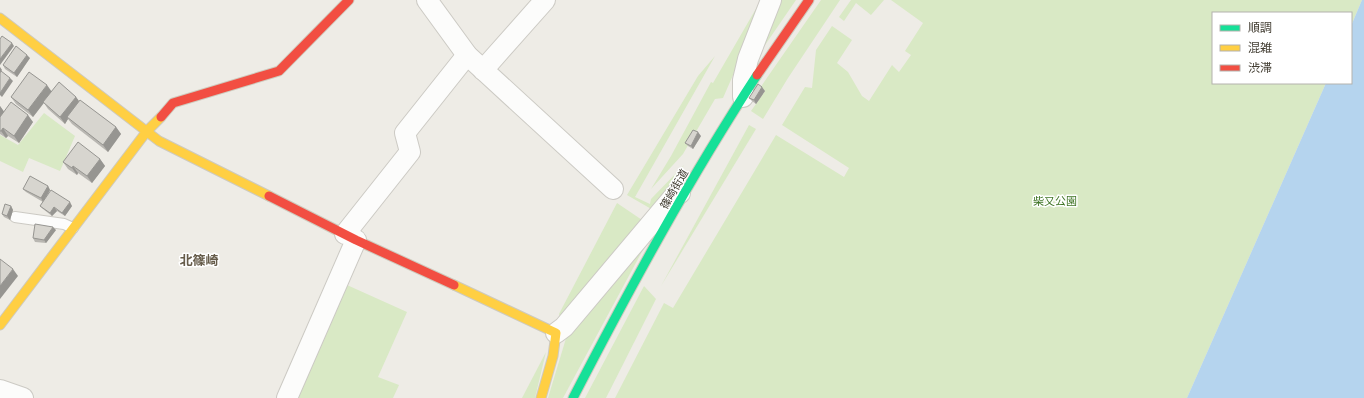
<svg xmlns="http://www.w3.org/2000/svg" width="1364" height="398" viewBox="0 0 1364 398" font-family="Montserrat,'Noto Sans JP',sans-serif">
<style>
.green{fill:#d9e9c5}
.water{fill:#b5d4ee}
.lines{fill:none;stroke-linecap:round;stroke-linejoin:round}
.lane-casing{stroke:#cccac4;stroke-width:12}
.street-casing{stroke:#cccac4;stroke-width:22}
.fast-casing{stroke:#cecabd;stroke-width:11}
.slow-casing{stroke:#cecabd;stroke-width:11}
.jam-casing{stroke:#cecabd;stroke-width:11}
.lane{stroke:#fcfcfb;stroke-width:10}
.street{stroke:#fcfcfb;stroke-width:20}
.fast{stroke:#16e098;stroke-width:9}
.slow{stroke:#ffcf43;stroke-width:9}
.jam{stroke:#f24e42;stroke-width:9}
.wall{fill:#b9b7b2}
.shaded-wall{fill:#969591}
.building{fill:#d7d5cf;stroke:#969591}
.labels{text-anchor:middle;dominant-baseline:central;stroke-width:3;stroke-linejoin:round;paint-order:stroke}
.street-label{font-size:11px;fill:#433e33;stroke:#fff}
.park-label{font-size:11px;fill:#407526;stroke:#fff}
.quarter-label{font-size:13px;font-weight:bold;fill:#665c4a;stroke:#fff}
</style>
<rect width="100%" height="100%" fill="#eeece6"/>
<g class="green">
<path d="M761,0H766L723,98L715,99L683,154L651,189L671,156L711,82L713,83Z"/>
<path d="M778,0H796L750,67Z"/>
<path d="M821,0H840L788,78L763,119L751,111L765,91L760,88Z"/>
<path d="M851,0H884L871,15L856,3L844,21L839,17Z"/>
<path d="M891,0H1362L1351,26V13H1213V83H1326L1187,398H615L664,303L673,308L776,135L844,177L849,168L782,125L805,87L812,88L816,50L832,26L852,40L837,63L848,72L862,96L869,101L892,65L899,72L911,55L905,51L923,23Z"/>
<path d="M715,56L635,197L650,204L651,199L684,165L668,191L653,210L627,195L698,76Z"/>
<path d="M44,113L75,136L60,171L29,158L23,172L0,161V135L18,145Z"/>
<path d="M749,125L756,129L661,286Z"/>
<path d="M617,203L645,222L560,317L559,314Z"/>
<path d="M652,233L563,398H548L567,335Z"/>
<path d="M347,285L407,312L378,377L399,385L393,398H298Z"/>
<path d="M644,286L656,299L606,398H585Z"/>
<path d="M546,352L535,398H522Z"/>
</g>
<path class="water" d="M1362,0H1364V398H1187L1326,83H1351V26Z"/>
<g class="lines">
<defs>
<path id="lane" d="M15,217L64,224L73,228"/>
<g id="street">
<path d="M427,0L467,55L613,189"/>
<path d="M483,70L545,0"/>
<path d="M743,97V80L748,59L771,0"/>
<path d="M345,234L410,152L405,133L467,55"/>
<path d="M556,333L564,327L676,194L680,193"/>
<path d="M0,390L23,398"/>
<path d="M287,398L356,240"/>
</g>
<path id="fast" d="M573,398C630,288 689,179 757,75"/>
<g id="slow">
<path d="M0,18L159,141L269,196"/>
<path d="M454,285L556,333L553,356L541,398"/>
<path d="M0,325L147,131L161,117"/>
</g>
<g id="jam">
<path d="M757,75L809,0"/>
<path d="M161,117L173,103L279,71L349,0"/>
<path d="M269,196L356,240L454,285"/>
</g>
</defs>
<use href="#lane" class="lane-casing"/>
<use href="#street" class="street-casing"/>
<use href="#fast" class="fast-casing"/>
<use href="#slow" class="slow-casing"/>
<use href="#jam" class="jam-casing"/>
<use href="#lane" class="lane"/>
<use href="#street" class="street"/>
<use href="#fast" class="fast"/>
<use href="#slow" class="slow"/>
<use href="#jam" class="jam"/>
</g>
<g class="wall">
<path d="M30,58L17,77L5,69L3,65Z"/>
<path d="M765,91L756,104L752,101L749,98Z"/>
<path d="M51,92L76,97L79,101L116,127L121,134L108,152L72,124L68,119L65,124L48,109L44,103L33,117L16,104L11,97Z"/>
<path d="M0,106L4,112L33,122L19,143L8,136L6,138L0,134Z"/>
<path d="M701,136L693,149L688,146L685,143Z"/>
<path d="M100,159L105,166L92,183L78,173L77,175L68,169L63,162Z"/>
<path d="M48,186L50,190L47,196L72,206L65,216L57,211L52,216L43,209L40,206L43,202L26,192L23,189Z"/>
<path d="M11,206L13,210L10,220L4,217L2,214Z"/>
<path d="M56,230L46,243L35,242L33,238Z"/>
</g>
<g class="shaded-wall">
<path d="M12,43L14,46L0,65V59Z"/>
<path d="M27,55L30,58L17,77L14,73Z"/>
<path d="M0,67L2,70L0,73Z"/>
<path d="M10,78L13,81L2,97L0,95V93Z"/>
<path d="M47,85L52,92L33,117L28,110Z"/>
<path d="M762,87L765,91L756,104L754,100Z"/>
<path d="M76,97L81,104L67,117L68,119L65,124L60,117Z"/>
<path d="M0,106L5,113L0,122Z"/>
<path d="M28,115L33,122L19,143L14,136Z"/>
<path d="M116,127L121,134L108,152L103,145Z"/>
<path d="M3,128L8,136L6,138L1,131Z"/>
<path d="M698,132L701,136L693,149L691,146Z"/>
<path d="M100,159L105,166L92,183L87,176Z"/>
<path d="M73,166L78,173L77,175L72,168Z"/>
<path d="M48,186L50,190L43,202L41,198Z"/>
<path d="M70,202L72,206L65,216L62,213Z"/>
<path d="M11,206L13,210L10,220L7,216Z"/>
<path d="M54,207L57,211L52,216L50,213Z"/>
<path d="M53,227L56,230L46,243L44,240Z"/>
<path d="M13,269L18,276L0,299V286Z"/>
</g>
<g class="building">
<path d="M2,36L12,43L0,59V39Z"/>
<path d="M16,46L27,55L14,73L3,65Z"/>
<path d="M1,71L10,78L0,93V73Z"/>
<path d="M29,72L47,85L28,110L11,97Z"/>
<path d="M59,82L76,97L60,117L43,102Z"/>
<path d="M758,84L762,87L754,100L749,98Z"/>
<path d="M80,100L116,127L103,145L67,117Z"/>
<path d="M11,102L28,115L14,136L3,128L1,131H0V117Z"/>
<path d="M693,130L698,132L691,146L685,143Z"/>
<path d="M78,142L100,159L87,176L73,166L72,168L63,162Z"/>
<path d="M30,176L48,186L41,198L23,189Z"/>
<path d="M51,190L70,202L62,213L54,207L50,213L40,206Z"/>
<path d="M5,204L11,206L7,216L2,214Z"/>
<path d="M35,224L53,227L44,240L33,238Z"/>
<path d="M0,259L13,269L0,286Z"/>
</g>
<g class="labels">
<g class="street-label">
<text transform="translate(674 189) rotate(-60)">篠崎街道</text>
</g>
<g class="park-label">
<text x="1055" y="201">柴又公園</text>
</g>
<g class="quarter-label">
<text x="199" y="260">北篠崎</text>
</g>
</g>
<rect x="1212" y="12" width="140" height="72" fill="#ffffff" stroke="#b4b2ad"/>
<rect x="1220" y="25" width="20" height="6" fill="#16e098" stroke="#b4b2ad"/>
<text x="1248" y="32" font-size="12" fill="#433e33">順調</text>
<rect x="1220" y="45" width="20" height="6" fill="#ffcf43" stroke="#b4b2ad"/>
<text x="1248" y="52" font-size="12" fill="#433e33">混雑</text>
<rect x="1220" y="65" width="20" height="6" fill="#f24e42" stroke="#b4b2ad"/>
<text x="1248" y="72" font-size="12" fill="#433e33">渋滞</text>
</svg>
